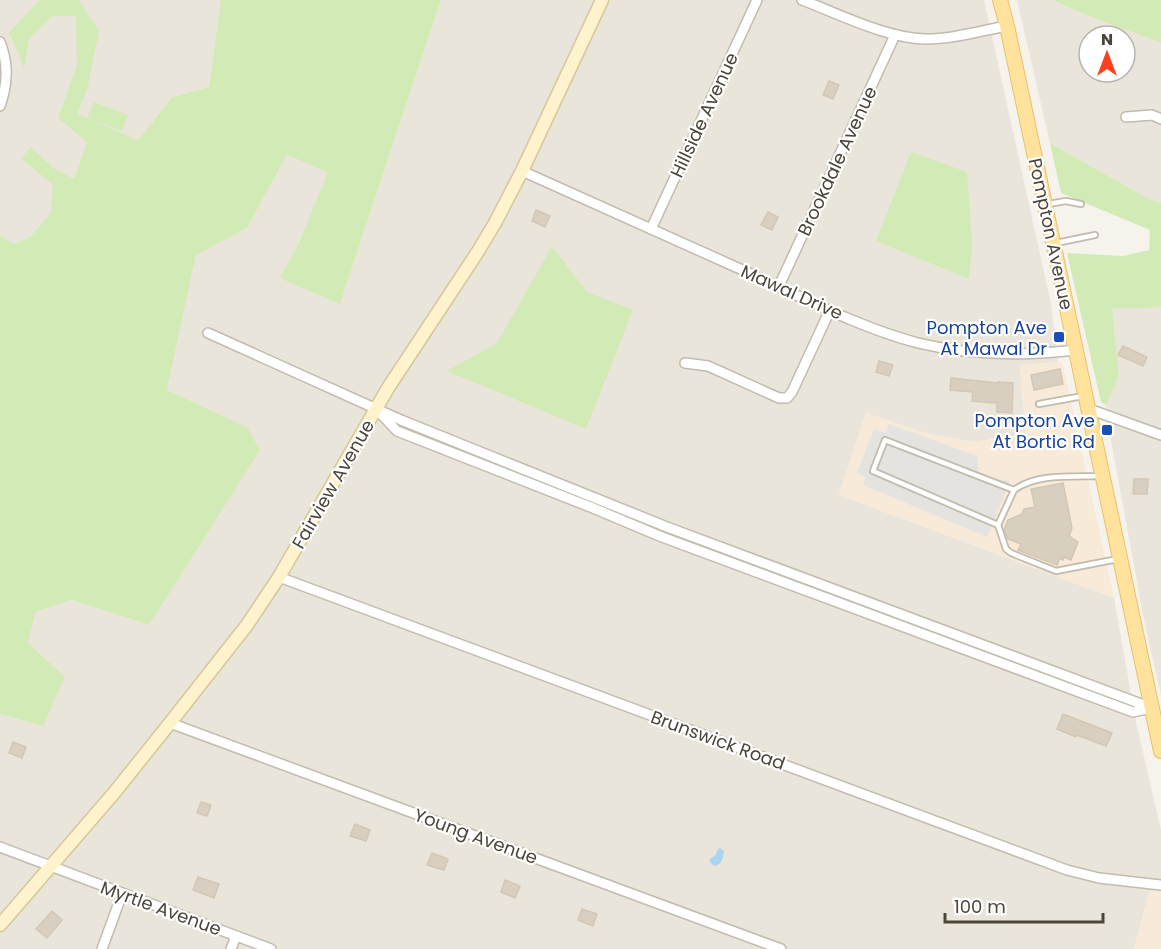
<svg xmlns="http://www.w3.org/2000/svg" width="1161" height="949" viewBox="0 0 1161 949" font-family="Poppins,sans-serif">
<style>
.residential{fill:#eae5da;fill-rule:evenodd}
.commercial{fill:#f7ead8}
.green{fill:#d2eab5}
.parking{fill:#e5e3e0}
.water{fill:#a9d4f2}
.building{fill:#d8cfc1;stroke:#d3c7b4;stroke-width:1.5}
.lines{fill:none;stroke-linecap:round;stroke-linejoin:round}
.lane-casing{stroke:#c2bbae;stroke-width:8}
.street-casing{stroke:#c2bbae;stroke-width:12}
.secondary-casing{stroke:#d6c79b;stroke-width:15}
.primary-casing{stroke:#e6c16a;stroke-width:16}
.lane{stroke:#fff;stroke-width:4.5}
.street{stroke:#fff;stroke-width:9}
.secondary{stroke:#fff3cd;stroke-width:12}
.primary{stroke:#ffe39c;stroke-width:14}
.transit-dot{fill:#1a4fb4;stroke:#fff;stroke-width:2}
.labels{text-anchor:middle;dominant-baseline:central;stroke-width:4.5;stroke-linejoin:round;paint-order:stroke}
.street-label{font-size:18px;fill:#4b4439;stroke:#fff}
.transit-label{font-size:18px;fill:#164399;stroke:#fff;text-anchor:end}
</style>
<rect width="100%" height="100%" fill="#f6f3ec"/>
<g class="residential">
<path d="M0,0H221L209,87L172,97L133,146L0,266Z"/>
<path d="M441,0H984L1051,304L1058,362L1020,365L1025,434L973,442L925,433L866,413L839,495L1114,598L1136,722L1161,830V882L1149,893L1134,949H0V714L43,726L28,643L36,612L72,600L149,625L247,427L167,390L196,254L247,228L287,155L329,172L298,245L279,278L340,303Z"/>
<path d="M1017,0H1052L1086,15L1161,43V203L1147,198L1050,143ZM1089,36H1125V72H1089Z"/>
<path d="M1161,306V696L1143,615L1109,429L1106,405L1119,376L1112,308H1149Z"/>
</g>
<g class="commercial">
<path d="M1058,362H1062L1114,598L839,495L866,413L925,433L973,442L1025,435L1020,365Z"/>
<path d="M1161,882V949H1134L1149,893Z"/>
</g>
<g class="green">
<path d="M40,0H79L81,4L99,31L87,90L77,114L138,140L172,97L209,87L221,0H441L340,304L279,278L298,245L328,172L287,155L247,228L196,255L167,390L247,427L260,450L149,625L72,600L36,612L28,643L65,677L43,726L0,714V236L14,244L30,237L51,213L53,185L21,158L31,147L53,168L74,179L87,142L58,118L77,65L76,16H52L29,39L24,68L9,32Z"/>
<path d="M1052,0H1161V43L1086,15Z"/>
<path d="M94,102L128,115L122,131L87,118Z"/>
<path d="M1050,143L1147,198L1161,203V306L1149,308H1112L1119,376L1106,405L1101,402L1067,253L1123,256L1149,250L1150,230L1061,193Z"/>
<path d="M911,152L967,172L972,247L969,279L876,241Z"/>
<path d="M552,246L587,292L633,310L586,429L447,371L497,343Z"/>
</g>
<path class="parking" d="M889,424L977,456L979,475L982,477L1010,481L987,537L863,485L866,477L857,473L874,429L886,433Z"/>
<path class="water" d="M720,848L724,851C723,858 722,865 714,866L710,862V859L715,856L718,849Z"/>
<g class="building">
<path d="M829,81L839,85L833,99L823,95Z"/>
<path d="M536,210L550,216L545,227L532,221Z"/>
<path d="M768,212L778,217L772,230L761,225Z"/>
<path d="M1123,346L1147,357L1143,366L1118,355Z"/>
<path d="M879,361L893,365L889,376L876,372Z"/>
<path d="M1060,369L1063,384L1034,390L1031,375Z"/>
<path d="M951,378L998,383V382L1013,383L1012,413L997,412V403L972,401L973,392L950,390Z"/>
<path d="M1134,479H1148L1147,494H1133Z"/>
<path d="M1063,483L1072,528L1069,536L1078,542L1071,560L1064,557L1063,560L1060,558L1057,565L1018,550L1021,544L1008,539L1004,530L1008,520L1022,514L1024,509L1035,507L1031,489Z"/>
<path d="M1063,714L1112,733L1106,746L1077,735L1076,737L1057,729Z"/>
<path d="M13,742L26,747L22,758L9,753Z"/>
<path d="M201,802L211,805L207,816L197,813Z"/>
<path d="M355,824L370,830L366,841L350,836Z"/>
<path d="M432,853L448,859L444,870L427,865Z"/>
<path d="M198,877L219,884L214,898L193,890Z"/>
<path d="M505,880L520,886L515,898L501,892Z"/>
<path d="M582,909L597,914L593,926L578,920Z"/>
<path d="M52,911L62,920L47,938L36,929Z"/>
</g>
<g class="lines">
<defs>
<g id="lane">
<path d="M1048,204L1066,201L1081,204"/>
<path d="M1056,243L1095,235"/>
<path d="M1039,404L1083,396"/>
<path d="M1100,476C1072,477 1037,473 1014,490L885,440L873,471L998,525L1006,549L1011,553L1056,571L1118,559"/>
<path d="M998,525L1014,490"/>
</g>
<g id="street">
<path d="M802,0C839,14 886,38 925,39C953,39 980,31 1007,26"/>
<path d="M0,42C9,64 8,84 0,106"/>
<path d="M1126,117L1152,115L1161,119"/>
<path d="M522,171C594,204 666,236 738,268C796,294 857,327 918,343C971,356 1023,356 1076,350"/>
<path d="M651,229L757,0"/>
<path d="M779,286L895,35"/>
<path d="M208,333L401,420L667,527L1152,708"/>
<path d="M685,363L708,366L779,398H787L792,392L830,310"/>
<path d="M1089,409L1161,435"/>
<path d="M380,413L397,431L593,508L662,537L1133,712L1150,708"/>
<path d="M279,577L1067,870L1099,878L1161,885"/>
<path d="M170,723L781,949"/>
<path d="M0,847L271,949"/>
<path d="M102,949L122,894"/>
<path d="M231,949L236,936"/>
</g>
<path id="secondary" d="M0,925L114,793L170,723L247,625L279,577L388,388L477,253L495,223L522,171L602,0"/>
<path id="primary" d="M1000,0L1007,26L1161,751"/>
</defs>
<use href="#lane" class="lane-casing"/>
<use href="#street" class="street-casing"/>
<use href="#secondary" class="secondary-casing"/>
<use href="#primary" class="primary-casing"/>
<use href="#lane" class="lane"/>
<use href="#street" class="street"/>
<use href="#secondary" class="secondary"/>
<use href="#primary" class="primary"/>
</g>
<g class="transit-dot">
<rect x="1053" y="331" width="12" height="12" rx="3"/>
<rect x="1101" y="424" width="12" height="12" rx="3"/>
</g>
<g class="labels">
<g class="street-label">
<text transform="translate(704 115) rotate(-65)">Hillside Avenue</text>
<text transform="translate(837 161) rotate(-65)">Brookdale Avenue</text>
<text transform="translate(1051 234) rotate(78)">Pompton Avenue</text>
<text transform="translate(792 292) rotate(24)">Mawal Drive</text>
<text transform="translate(333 484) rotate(-60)">Fairview Avenue</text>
<text transform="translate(718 740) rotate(20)">Brunswick Road</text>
<text transform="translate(476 836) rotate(20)">Young Avenue</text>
<text transform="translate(161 908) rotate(20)">Myrtle Avenue</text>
</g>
<g class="transit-label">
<text x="1047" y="327">Pompton Ave<tspan x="1047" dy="21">At Mawal Dr</tspan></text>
<text x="1095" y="420">Pompton Ave<tspan x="1095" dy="21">At Bortic Rd</tspan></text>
</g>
</g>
<g transform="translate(1107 54)"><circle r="28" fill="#ffffff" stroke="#b7b4b0" stroke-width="1.5"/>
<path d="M0-4.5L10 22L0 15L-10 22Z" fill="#fc3f1d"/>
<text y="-9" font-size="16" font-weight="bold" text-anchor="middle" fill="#4b4439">N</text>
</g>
<path d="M945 913v9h158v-9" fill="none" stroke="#4b4439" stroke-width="3"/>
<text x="954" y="913" font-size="18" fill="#4b4439" stroke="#ffffff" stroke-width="4.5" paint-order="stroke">100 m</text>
</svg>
